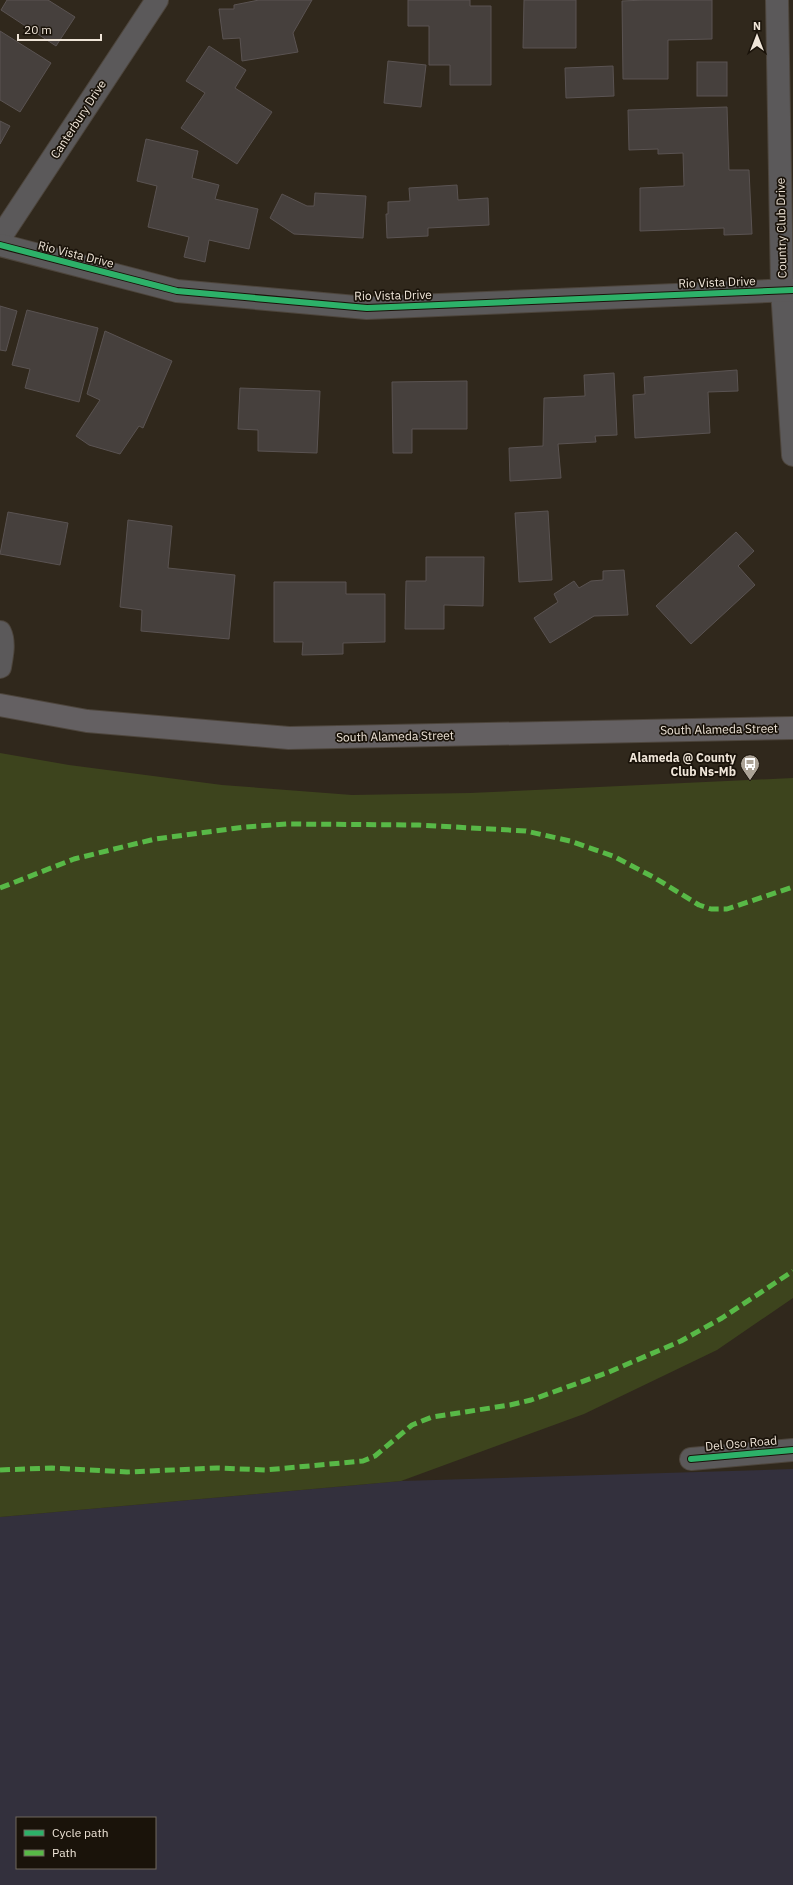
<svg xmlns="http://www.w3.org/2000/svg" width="793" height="1885" viewBox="0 0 793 1885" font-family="'IBM Plex Sans',sans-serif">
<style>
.education{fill:#33303d;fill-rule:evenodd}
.green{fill:#3d441d}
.building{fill:#46403d;stroke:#5a5352}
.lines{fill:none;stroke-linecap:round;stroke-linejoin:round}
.minor-casing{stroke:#4d453c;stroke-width:24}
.major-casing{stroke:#4d453c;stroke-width:24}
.minor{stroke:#5b595a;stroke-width:22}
.major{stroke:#646062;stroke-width:22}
.quiet{stroke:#58b947;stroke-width:5;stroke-dasharray:10 5;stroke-linecap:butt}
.cycleway-casing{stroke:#1a130a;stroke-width:8}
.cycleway{stroke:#2db169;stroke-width:6}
.labels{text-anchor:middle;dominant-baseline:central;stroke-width:3.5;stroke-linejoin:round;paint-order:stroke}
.street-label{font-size:12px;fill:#efe5d8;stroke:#1a130a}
.poi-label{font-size:12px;font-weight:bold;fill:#efe5d8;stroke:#1a130a;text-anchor:end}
</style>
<rect width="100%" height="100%" fill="#30281c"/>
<path class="education" d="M793,1469V1885H0V1517L401,1481ZM17,1818H155V1868H17Z"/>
<path class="green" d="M0,753L69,765L222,785L352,795L470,793L793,778V1298L717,1350L584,1414L401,1481L0,1517Z"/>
<g class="building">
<path d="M7,0H48L75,17L56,46L1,10Z"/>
<path d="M259,0H312L293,33L298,52L242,61L240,38L223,39L219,9H234V5Z"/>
<path d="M408,0H470V6H491V85H450V65H429V26H408Z"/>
<path d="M524,0H576V48H523Z"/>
<path d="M645,0H712V39L668,40V79H623L622,1Z"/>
<path d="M0,31L51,63L20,112L0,100Z"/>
<path d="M209,46L246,70L235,88L272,112L237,164L181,128L205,93L186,81Z"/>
<path d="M388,61L426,65L421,107L384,103Z"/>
<rect x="697" y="62" width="30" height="34"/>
<path d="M613,66L614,96L566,98L565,68Z"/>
<path d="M727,107L729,170H749L752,234L724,235V228L640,231V188L684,186L683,153L658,154V149L629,150L628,110Z"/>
<path d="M0,121L10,126L0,144Z"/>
<path d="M146,139L198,151L192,178L219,185L215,199L258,209L249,249L209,240L205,262L184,257L189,237L148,227L157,186L137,181Z"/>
<path d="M457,185L458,200L488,198L489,225L428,228V236L387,238L386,214H388V202L410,201L409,188Z"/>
<path d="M315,193L366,196L363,238L294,234L270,218L282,194L307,206H314Z"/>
<path d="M0,306L17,311L6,351L0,350Z"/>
<path d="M27,310L98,328L79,402L25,388L30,369L12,365Z"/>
<path d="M105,331L172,361L143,428L139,426L120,454L89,445L76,436L100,400L87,394Z"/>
<path d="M737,370L738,391L708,392L710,433L635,438L633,395L645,394L644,377Z"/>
<path d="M614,373L617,435L595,436L596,442L558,444L561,478L510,481L509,448L543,446L544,398L585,396L584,375Z"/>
<path d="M467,381V429H412V453H393L392,382Z"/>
<path d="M240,388L320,391L317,453L258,451V430L238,429Z"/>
<path d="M548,511L552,580L519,582L515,513Z"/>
<path d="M8,512L68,523L60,565L0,554Z"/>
<path d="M128,520L172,526L168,568L235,575L229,639L141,631L142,610L120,607Z"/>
<path d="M736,532L754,551L738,566L755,585L691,644L656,606Z"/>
<path d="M426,557H484L483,606L444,605V629H405L406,581H426Z"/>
<path d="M624,570L628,615L594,616L550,643L534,618L558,602L554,594L574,581L579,588L591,581L603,580V571Z"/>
<path d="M274,582H346V594H385V642L343,643V654L302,655L303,642H274Z"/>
</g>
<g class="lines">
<defs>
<g id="minor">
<path d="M777,0L782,290L793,455"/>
<path d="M0,238L157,0"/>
<path d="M0,245L177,291L367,308L793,290"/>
<path d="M0,632C5,642 2,656 0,667"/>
<path d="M691,1459L793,1450"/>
</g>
<path id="major" d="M0,705L87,721L289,738L793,728"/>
</defs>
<use href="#minor" class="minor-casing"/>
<use href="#major" class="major-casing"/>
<use href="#minor" class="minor"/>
<use href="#major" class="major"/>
<g class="quiet">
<path d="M0,888L74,859L155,839L245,827L287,824L419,825L526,831L570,841L613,856L655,878L699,905L711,909H727L793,887"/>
<path d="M0,1470L52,1468L127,1472L217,1468L265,1470L363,1461L375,1456L412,1425L432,1417L510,1405L531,1400L609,1372L681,1341L722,1318L793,1271"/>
</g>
<defs>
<g id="cycleway">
<path d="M0,245L177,291L367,308L793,290"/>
<path d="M691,1459L793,1450"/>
</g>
</defs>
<use href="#cycleway" class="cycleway-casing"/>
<use href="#cycleway" class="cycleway"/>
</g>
<defs>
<symbol id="bus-pin" viewBox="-11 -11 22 30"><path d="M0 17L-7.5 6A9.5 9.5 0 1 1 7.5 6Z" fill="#aca396" stroke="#1a130a"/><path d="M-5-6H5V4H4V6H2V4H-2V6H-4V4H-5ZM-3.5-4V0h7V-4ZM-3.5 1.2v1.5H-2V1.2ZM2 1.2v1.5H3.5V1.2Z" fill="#fff"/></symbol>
</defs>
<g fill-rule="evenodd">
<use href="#bus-pin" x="739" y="753" width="22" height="30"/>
</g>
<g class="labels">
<g class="street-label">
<text transform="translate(78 119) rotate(-57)">Canterbury Drive</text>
<text transform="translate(781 228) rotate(-91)">Country Club Drive</text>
<text transform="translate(76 254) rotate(14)">Rio Vista Drive</text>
<text transform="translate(717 282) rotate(-2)">Rio Vista Drive</text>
<text transform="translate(393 295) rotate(-1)">Rio Vista Drive</text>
<text transform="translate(719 729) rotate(-1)">South Alameda Street</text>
<text transform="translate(395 736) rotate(-1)">South Alameda Street</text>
<text transform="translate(741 1443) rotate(-5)">Del Oso Road</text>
</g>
<g class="poi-label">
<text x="736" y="757">Alameda @ County<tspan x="736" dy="14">Club Ns-Mb</tspan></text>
</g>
</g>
<rect x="16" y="1817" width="140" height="52" fill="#1a130a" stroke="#6f675c"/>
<rect x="24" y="1830" width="20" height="6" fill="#2db169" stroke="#6f675c"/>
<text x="52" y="1837" font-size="12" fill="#efe5d8">Cycle path</text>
<rect x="24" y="1850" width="20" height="6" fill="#58b947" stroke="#6f675c"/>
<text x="52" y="1857" font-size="12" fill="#efe5d8">Path</text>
<g transform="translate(757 36)" stroke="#1a130a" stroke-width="3" paint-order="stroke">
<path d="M0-3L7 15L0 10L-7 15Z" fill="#efe5d8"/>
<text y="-6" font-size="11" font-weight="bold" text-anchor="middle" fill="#efe5d8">N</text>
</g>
<path d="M18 34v6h83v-6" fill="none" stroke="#efe5d8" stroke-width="2"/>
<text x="24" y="34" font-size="12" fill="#efe5d8" stroke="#1a130a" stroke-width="3" paint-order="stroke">20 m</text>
</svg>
